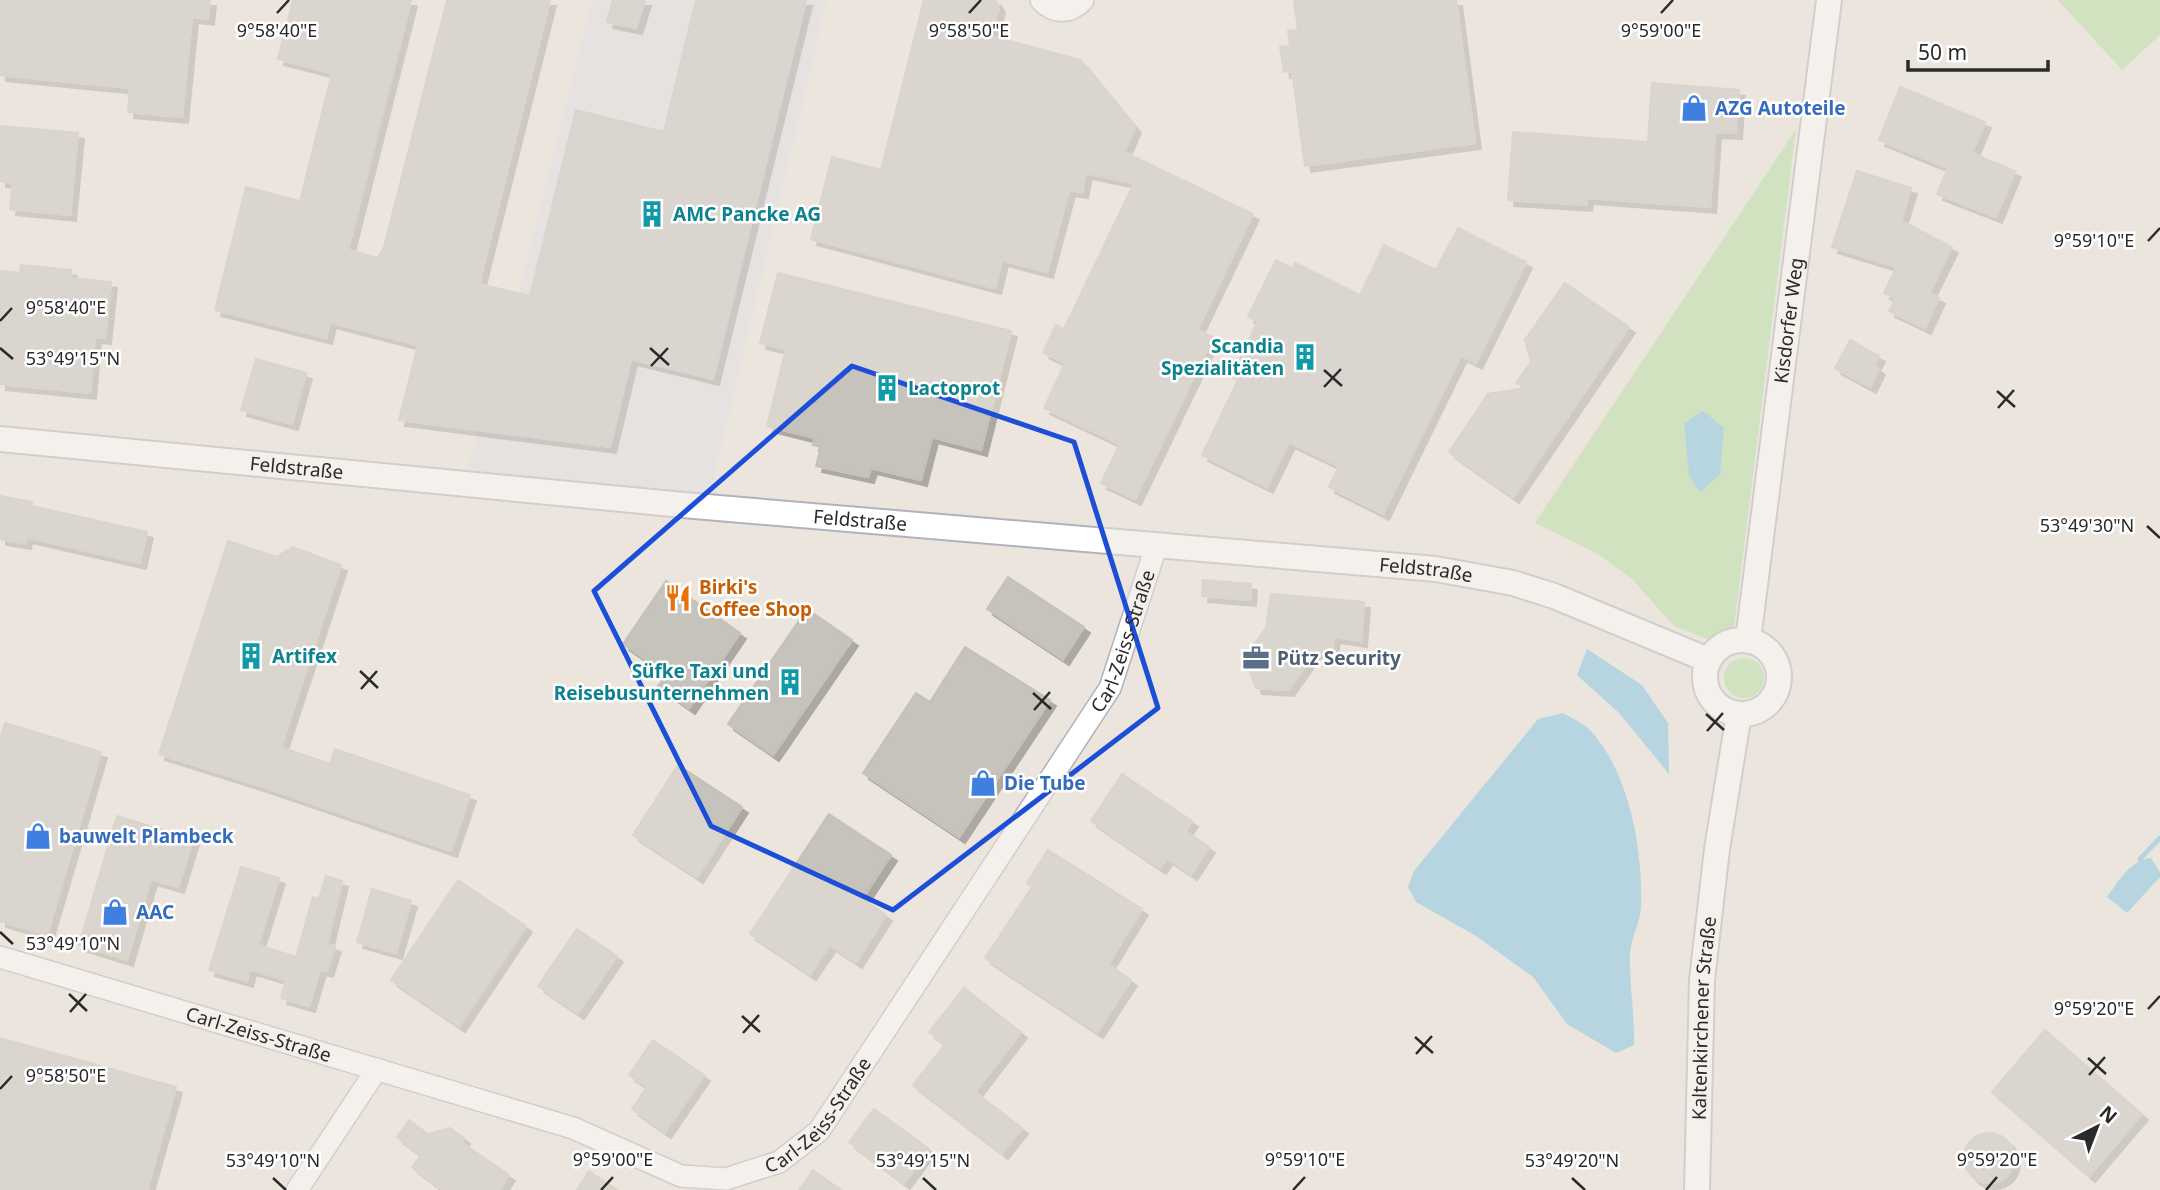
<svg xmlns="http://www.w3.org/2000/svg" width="2160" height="1190" viewBox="0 0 2160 1190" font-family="'Noto Sans',sans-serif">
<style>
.industrial{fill:#dfdde4}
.green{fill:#afdd9e}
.water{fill:#78c1e4}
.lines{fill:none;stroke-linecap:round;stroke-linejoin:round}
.stream{stroke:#78c1e4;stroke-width:5}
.building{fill:#c6c2bc;stroke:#c6c1b7;stroke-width:2;filter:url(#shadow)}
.minor-casing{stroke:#b0b2bc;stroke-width:24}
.tertiary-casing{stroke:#b0b2bc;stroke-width:28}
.minor{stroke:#fff;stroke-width:21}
.tertiary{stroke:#fff;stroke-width:24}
.marked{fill:none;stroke:#1d4ed8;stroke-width:5;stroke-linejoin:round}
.ticks{fill:none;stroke:#2a2a2a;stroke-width:2.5}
.labels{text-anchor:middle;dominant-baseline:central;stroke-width:5;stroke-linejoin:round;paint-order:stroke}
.shop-label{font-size:19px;font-weight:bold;fill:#366cbe;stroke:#fff;text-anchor:start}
.culture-label{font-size:19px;font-weight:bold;fill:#0d838f;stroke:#fff;text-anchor:start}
.street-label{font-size:19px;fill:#2a2a2a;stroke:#fff}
.food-label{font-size:19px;font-weight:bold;fill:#c56008;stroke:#fff;text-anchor:start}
.service-label{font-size:19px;font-weight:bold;fill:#4e5e75;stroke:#fff;text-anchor:start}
.ticks-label{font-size:18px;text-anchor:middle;fill:#2a2a2a;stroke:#fff;stroke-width:5;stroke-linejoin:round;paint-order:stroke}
</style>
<defs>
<filter id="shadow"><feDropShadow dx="6" dy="6" stdDeviation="0" flood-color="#0004"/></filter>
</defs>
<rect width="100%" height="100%" fill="#ebe5dd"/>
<path class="industrial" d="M592,0H827L710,494L466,472L517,299Z"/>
<g class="green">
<path d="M2058,0H2160V35L2122,70Z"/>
<path d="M1796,129L1734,627L1709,640L1674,626L1631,578L1596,553L1535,523Z"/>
<circle cx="1744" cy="678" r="20"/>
</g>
<g class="water">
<path d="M1703,411L1724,428L1720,474L1700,492L1689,475L1684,423Z"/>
<path d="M1587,649L1642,685L1668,723L1669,774L1619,713L1577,675Z"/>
<path d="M1563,713C1571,718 1583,723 1590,730C1630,773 1643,851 1641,907C1640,923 1631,938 1630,954C1629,984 1635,1015 1634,1045L1616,1053L1567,1024L1533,977L1476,936L1416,902L1408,887L1414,871L1538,719Z"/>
<path d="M2151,858L2160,872V877L2127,913L2107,897C2119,881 2130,860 2151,858Z"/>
</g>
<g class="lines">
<path class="stream" d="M2140,859L2160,838"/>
</g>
<g class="building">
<path d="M0,0H210L208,19L192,17L182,117L128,112L130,88L0,75Z"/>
<path d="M293,0H411L348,250L378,258L384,247L447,0H550L479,284L530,296L576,110L664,132L696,0H806L713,379L631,359L610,447L399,420L418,345L330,322L326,338L215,310L246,187L300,201L332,73L278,59Z"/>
<path d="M613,0H645L636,28L607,22Z"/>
<path d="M924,0H995L999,7L991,36L1080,60L1135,127L1124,152L1253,214L1197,330L1213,337L1135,499L1101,483L1120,444L1044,408L1065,363L1043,352L1056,325L1064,329L1134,183L1086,173L1082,192L1069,190L1047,272L1002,260L995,288L811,239L832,157L881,170Z"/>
<path d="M1294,0H1456L1475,143L1305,166L1292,71L1284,72L1280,47L1290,46L1288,31L1298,30Z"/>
<path d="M1652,83L1739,90L1736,133L1715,132L1710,207L1587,198L1586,205L1508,200L1513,132L1648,142Z"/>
<path d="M1900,87L1985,122L1972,153L2015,171L1996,217L1937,194L1948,168L1879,140Z"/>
<path d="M0,126L78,133L70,215L10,209L13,183L0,181Z"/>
<path d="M1857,171L1911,188L1901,221L1952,247L1929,293L1939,298L1925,328L1889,311L1896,298L1884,293L1897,267L1832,247Z"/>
<path d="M1458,228L1526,262L1476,363L1461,355L1383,514L1329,487L1339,466L1289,442L1267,487L1202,455L1238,380L1231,377L1258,321L1248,317L1276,260L1293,269L1295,263L1360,295L1384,245L1436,270Z"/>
<path d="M21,265L71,270L70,278L111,282L105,338L95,337L90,393L0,384V271L20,273Z"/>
<path d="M778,273L1011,331L981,450L932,437L921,480L871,468L868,477L816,466L821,447L813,445L815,438L767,426L786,349L760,343Z"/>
<path d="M1565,283L1629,327L1513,497L1449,452L1488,394L1526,388L1516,383L1531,362L1525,340Z"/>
<path d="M1850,340L1879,356L1874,365L1879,369L1870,387L1835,368Z"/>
<path d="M256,359L306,373L292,424L241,410Z"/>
<path d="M0,496L32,502V506L147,532L140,563L26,537L25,543L0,539Z"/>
<path d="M228,541L276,557L293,547L341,565L281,747L330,764L335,749L470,795L451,851L267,788L159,754Z"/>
<path d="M1008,577L1084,627L1063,659L987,609Z"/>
<path d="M1203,580L1251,584L1250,600L1202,596Z"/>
<path d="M666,581L740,633L689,708L658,686L667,674L623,644Z"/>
<path d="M1271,594L1364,602L1361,641L1334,637L1331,655L1315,652L1288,690L1256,688L1244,658L1266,628Z"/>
<path d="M807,609L852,640L773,755L728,724Z"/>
<path d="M965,647L1050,700L959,837L863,773L916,693L930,702Z"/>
<path d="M5,723L101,752L47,935L0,921V739Z"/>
<path d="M678,765L742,807L697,877L633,835Z"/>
<path d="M1122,774L1192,821L1185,831L1209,847L1191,874L1167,858L1160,868L1091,821Z"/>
<path d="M829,814L891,855L862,899L886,915L856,962L830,945L810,974L750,934Z"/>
<path d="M117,816L193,839L178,887L151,879L127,960L79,945Z"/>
<path d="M1048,850L1142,909L1108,964L1131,980L1097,1032L985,958L1032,887L1027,883Z"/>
<path d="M241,867L279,878L258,945L296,957L313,897L319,899L326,876L342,881L327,944L335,946L327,971L320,969L309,1006L281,998L286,980L250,969L247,981L209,970Z"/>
<path d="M458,880L526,926L459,1026L391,980Z"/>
<path d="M372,889L411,901L396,953L357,942Z"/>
<path d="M577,929L617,956L578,1013L538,986Z"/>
<path d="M964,988L1021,1032L975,1092L1022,1128L1002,1153L913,1085L945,1044L929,1032Z"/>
<path d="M2045,1030L2142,1114L2089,1176L1992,1092Z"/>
<path d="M0,1038L176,1087L147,1190H0Z"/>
<path d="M653,1040L704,1075L665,1132L632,1109L647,1087L629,1075Z"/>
<path d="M874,1109L929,1149L904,1183L849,1142Z"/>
<path d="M409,1120L428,1134L450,1128L464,1138L461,1142L509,1175L499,1190H443L412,1167L421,1155L397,1137Z"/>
<circle cx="1989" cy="1158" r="25"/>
<path d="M813,1170L841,1190H799Z"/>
<path d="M589,1171L617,1190H577Z"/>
</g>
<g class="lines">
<defs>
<g id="minor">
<path d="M1041,0C1054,14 1070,14 1083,0"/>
<path id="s1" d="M0,957L573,1128L681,1176L726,1179L779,1162L819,1131L1110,688L1156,547"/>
<path d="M297,1190L377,1069"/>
</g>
<g id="tertiary">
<path id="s2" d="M0,439L683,505L1436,569L1513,583L1554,596L1708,660"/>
<path id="s3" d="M1748,640L1829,0"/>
<circle cx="1742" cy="677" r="37"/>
<path id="s4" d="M1697,1190L1702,980L1717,849L1739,714"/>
</g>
</defs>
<use href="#minor" class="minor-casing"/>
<use href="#tertiary" class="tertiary-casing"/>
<use href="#minor" class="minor"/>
<use href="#tertiary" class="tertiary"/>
</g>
<path d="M0 0H2160V1190H0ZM852,366L1074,442L1158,708L893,910L711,826L594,591Z" fill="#ebe5dd" fill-opacity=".55" fill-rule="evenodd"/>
<path class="marked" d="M852,366L1074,442L1158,708L893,910L711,826L594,591Z"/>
<path class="ticks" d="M277,13L289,0M969,13L981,0M1661,13L1673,0M2148,241L2160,228M0,321L12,308M0,348L13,359M650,348L669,365M651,366L668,348M1324,370L1342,386M1324,387L1341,369M1997,391L2015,407M1998,408L2014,390M2147,526L2160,538M360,671L378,688M361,689L377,671M1033,693L1051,709M1034,710L1050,692M1706,714L1724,730M1707,731L1723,713M0,932L13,944M69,994L87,1011M2148,1009L2160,996M70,1012L86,994M742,1016L760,1032M743,1033L759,1015M1415,1037L1433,1053M1416,1054L1432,1036M2088,1058L2106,1074M2089,1075L2105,1057M0,1089L12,1076M273,1178L286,1190M923,1178L936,1190M1572,1178L1585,1190M601,1190L613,1177M1293,1190L1305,1177M1986,1190L1997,1177"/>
<defs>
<symbol id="shop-bare" viewBox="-9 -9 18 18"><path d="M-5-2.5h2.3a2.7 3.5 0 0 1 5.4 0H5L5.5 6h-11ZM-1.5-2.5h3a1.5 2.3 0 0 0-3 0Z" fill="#3f7fe0" stroke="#fff" stroke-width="2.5" paint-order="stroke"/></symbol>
<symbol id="building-bare" viewBox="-9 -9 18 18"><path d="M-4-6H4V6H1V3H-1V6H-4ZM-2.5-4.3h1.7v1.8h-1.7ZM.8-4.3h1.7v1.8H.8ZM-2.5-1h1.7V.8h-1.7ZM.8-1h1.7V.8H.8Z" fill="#0f9aa8" stroke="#fff" stroke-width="2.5" paint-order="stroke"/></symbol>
<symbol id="restaurant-bare" viewBox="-9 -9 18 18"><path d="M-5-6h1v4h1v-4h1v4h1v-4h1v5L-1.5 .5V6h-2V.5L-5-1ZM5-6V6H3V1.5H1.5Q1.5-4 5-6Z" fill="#e8710a" stroke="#fff" stroke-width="2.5" paint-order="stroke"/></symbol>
<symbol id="office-bare" viewBox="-9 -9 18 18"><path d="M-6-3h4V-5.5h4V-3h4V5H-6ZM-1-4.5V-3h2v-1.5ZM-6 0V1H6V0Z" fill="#5c6f8a" stroke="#fff" stroke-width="2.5" paint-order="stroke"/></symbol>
</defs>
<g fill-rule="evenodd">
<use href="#shop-bare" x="1675" y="89" width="38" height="38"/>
<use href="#building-bare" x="633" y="195" width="38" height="38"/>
<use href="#building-bare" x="1286" y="338" width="38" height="38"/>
<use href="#building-bare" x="868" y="369" width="38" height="38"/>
<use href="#restaurant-bare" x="659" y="579" width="38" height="38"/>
<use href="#building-bare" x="232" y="637" width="38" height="38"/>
<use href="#office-bare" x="1237" y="639" width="38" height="38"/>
<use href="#building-bare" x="771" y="663" width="38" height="38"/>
<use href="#shop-bare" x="964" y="764" width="38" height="38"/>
<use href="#shop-bare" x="19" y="817" width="38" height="38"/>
<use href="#shop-bare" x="96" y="893" width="38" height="38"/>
</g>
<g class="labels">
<g class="shop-label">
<text x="1715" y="108">AZG Autoteile</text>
<text x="1004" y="783">Die Tube</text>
<text x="59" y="836">bauwelt Plambeck</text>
<text x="136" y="912">AAC</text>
</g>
<g class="culture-label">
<text x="673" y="214">AMC Pancke AG</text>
<text x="1284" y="346" text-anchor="end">Scandia<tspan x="1284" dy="22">Spezialitäten</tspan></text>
<text x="908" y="388">Lactoprot</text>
<text x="272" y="656">Artifex</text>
<text x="769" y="671" text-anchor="end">Süfke Taxi und<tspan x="769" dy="22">Reisebusunternehmen</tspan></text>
</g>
<g class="street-label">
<text stroke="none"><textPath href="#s3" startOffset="322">Kisdorfer Weg</textPath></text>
<text stroke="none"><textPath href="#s2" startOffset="298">Feldstraße</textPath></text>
<text stroke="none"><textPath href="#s2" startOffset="864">Feldstraße</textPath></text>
<text stroke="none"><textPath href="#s2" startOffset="1432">Feldstraße</textPath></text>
<text stroke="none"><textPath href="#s1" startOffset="1446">Carl-Zeiss-Straße</textPath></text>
<text stroke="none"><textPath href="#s4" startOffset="172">Kaltenkirchener Straße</textPath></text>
<text stroke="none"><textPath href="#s1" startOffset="270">Carl-Zeiss-Straße</textPath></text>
<text stroke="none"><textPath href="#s1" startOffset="878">Carl-Zeiss-Straße</textPath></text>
</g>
<g class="food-label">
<text x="699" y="587">Birki's<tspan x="699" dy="22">Coffee Shop</tspan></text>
</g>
<g class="service-label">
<text x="1277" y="658">Pütz Security</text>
</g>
</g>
<g class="ticks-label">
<text x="277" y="37">9°58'40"E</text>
<text x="969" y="37">9°58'50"E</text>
<text x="1661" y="37">9°59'00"E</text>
<text x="2094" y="247">9°59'10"E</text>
<text x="66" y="314">9°58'40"E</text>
<text x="73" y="365">53°49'15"N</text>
<text x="2087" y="532">53°49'30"N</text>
<text x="73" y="950">53°49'10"N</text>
<text x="2094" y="1015">9°59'20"E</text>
<text x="66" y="1082">9°58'50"E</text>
<text x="613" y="1166">9°59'00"E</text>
<text x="1305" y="1166">9°59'10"E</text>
<text x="1997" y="1166">9°59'20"E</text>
<text x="273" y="1167">53°49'10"N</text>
<text x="923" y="1167">53°49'15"N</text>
<text x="1572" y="1167">53°49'20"N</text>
</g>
<g transform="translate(2097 1127) rotate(42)" stroke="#ffffff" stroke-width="5" paint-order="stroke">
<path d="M0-5L12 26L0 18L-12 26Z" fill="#2a2a2a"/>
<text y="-10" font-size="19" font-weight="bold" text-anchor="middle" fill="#2a2a2a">N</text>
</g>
<path d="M1908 60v10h140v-10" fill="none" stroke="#2a2a2a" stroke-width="3.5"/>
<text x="1918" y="60" font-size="21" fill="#2a2a2a" stroke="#ffffff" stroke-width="5" paint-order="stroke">50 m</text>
</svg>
